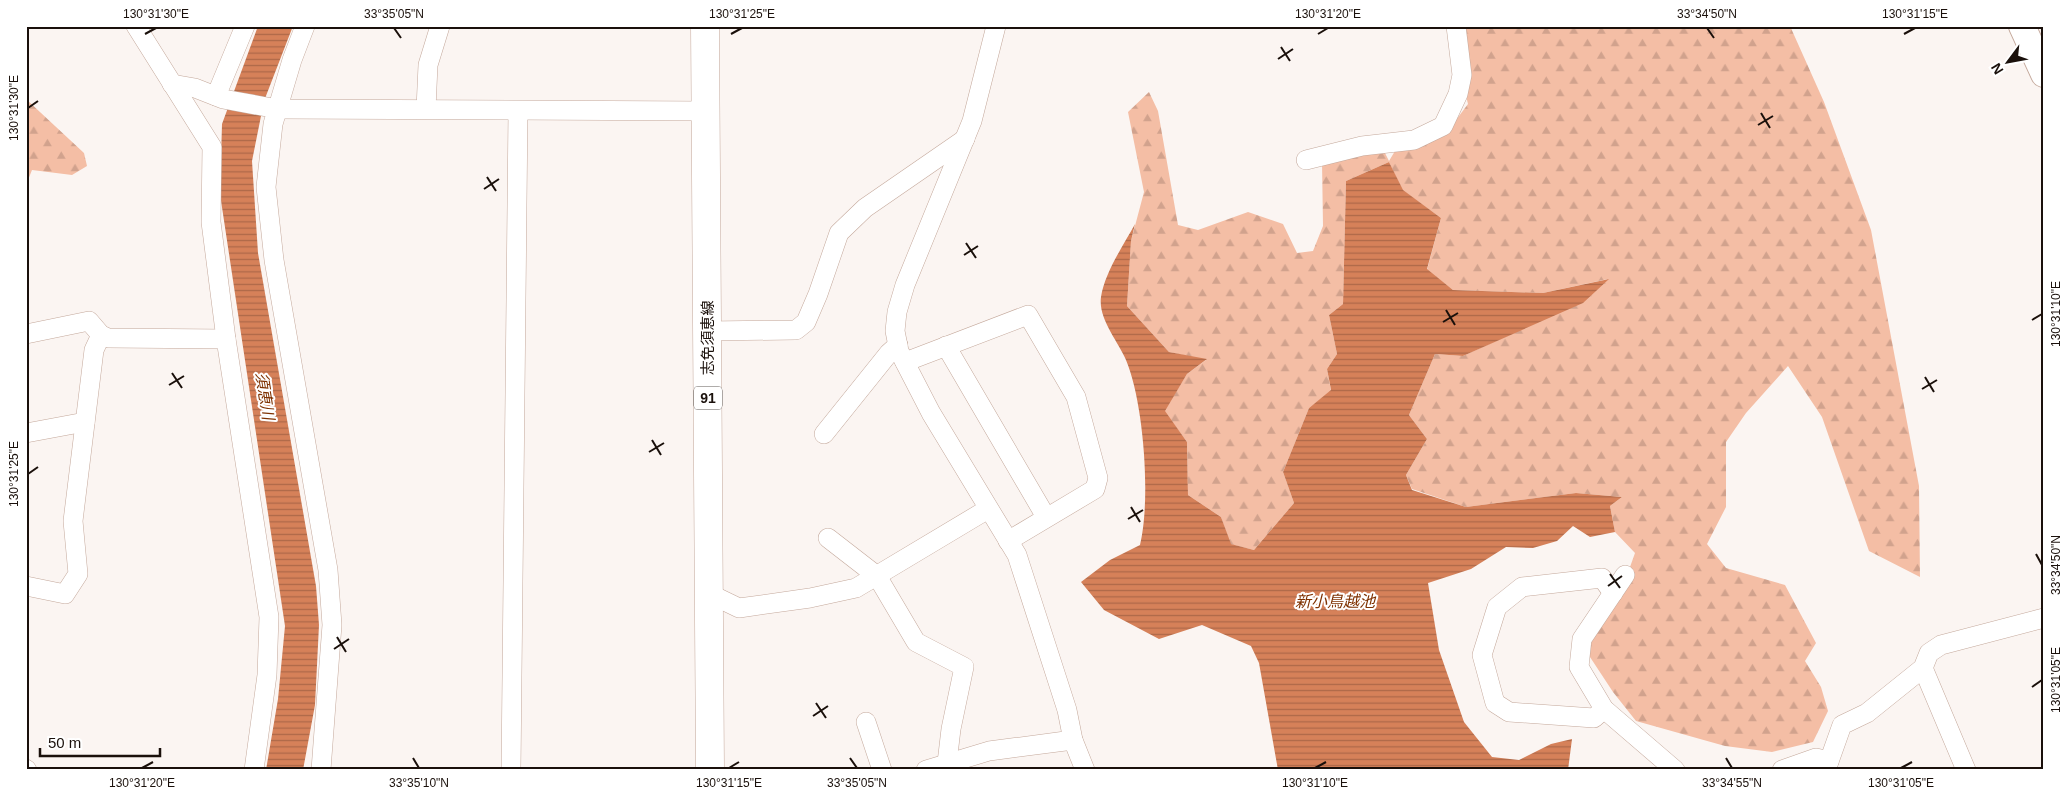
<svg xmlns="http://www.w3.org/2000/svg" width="2070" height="796" viewBox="0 0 2070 796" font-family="Helvetica,'Noto Sans JP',sans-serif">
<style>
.forest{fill:url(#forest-firs)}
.water{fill:url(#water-rules)}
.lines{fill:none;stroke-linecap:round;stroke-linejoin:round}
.street-casing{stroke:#c4a89b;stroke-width:20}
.secondary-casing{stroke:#c4a89b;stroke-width:28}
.primary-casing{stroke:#c4a89b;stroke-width:29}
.street{stroke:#fff;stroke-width:19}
.secondary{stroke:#fff;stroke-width:26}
.primary{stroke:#fff;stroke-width:28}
.ticks{fill:none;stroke:#1a100b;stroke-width:2}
.labels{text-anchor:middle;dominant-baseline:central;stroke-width:4;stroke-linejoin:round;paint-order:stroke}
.shield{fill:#fff;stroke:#5f5854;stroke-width:1}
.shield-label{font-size:14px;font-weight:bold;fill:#1a100b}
.street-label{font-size:15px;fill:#1a100b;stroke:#fff}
.water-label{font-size:16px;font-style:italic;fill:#7e3100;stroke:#fff}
.neatline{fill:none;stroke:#1a100b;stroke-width:2}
.ticks-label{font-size:12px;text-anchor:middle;fill:#1a100b}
</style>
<defs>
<pattern id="forest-firs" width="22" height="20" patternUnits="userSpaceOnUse" patternTransform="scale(1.25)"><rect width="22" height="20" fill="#f4bea5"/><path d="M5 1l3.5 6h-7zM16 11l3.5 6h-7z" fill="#d1a28d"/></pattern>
<pattern id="water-rules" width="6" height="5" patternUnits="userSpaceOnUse" patternTransform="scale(1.25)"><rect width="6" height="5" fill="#d68159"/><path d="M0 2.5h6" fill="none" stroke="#ad6848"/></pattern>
</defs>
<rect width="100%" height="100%" fill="#fbf5f2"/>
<g class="forest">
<path d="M1449,26H1790L1824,102L1871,230L1919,486L1920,577L1869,551L1822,417L1788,366L1746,413L1726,442V507L1707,544L1726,568L1785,585L1816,643L1805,661L1821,687L1828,711L1813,742L1772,752L1725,746L1636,721L1613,692L1588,654L1589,631L1620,595L1635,553L1615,532L1610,506L1622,497L1576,493L1466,507L1412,489L1406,475L1427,439L1409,415L1435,354L1463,356L1511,334L1608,279L1543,293L1453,290L1427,270L1441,218L1402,190L1389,162L1346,181L1343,304L1329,315L1337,354L1327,369L1331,391L1309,408L1283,472L1294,503L1254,550L1230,544L1221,517L1188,495L1187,442L1164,411L1187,374L1206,360L1169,352L1127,306L1131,241L1144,192L1128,112L1149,92L1158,111L1178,225L1198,230L1248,212L1283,224L1297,253L1313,251L1323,226L1322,162L1384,151L1389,161L1395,151L1444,136L1468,104Z"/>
<path d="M26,99L84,153L87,166L72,175L32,170L26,185Z"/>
</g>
<g class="water">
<path d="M258,26H293L264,101L252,161L258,253L316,586L319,625L315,705L303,770H266L278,699L285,626L220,194L222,124Z"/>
<path d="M1389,162L1403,190L1441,218L1427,269L1453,290L1543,293L1609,279L1583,303L1463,356L1435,354L1409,415L1427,439L1406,475L1412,490L1466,507L1576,493L1622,497L1610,506L1615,532L1590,537L1573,526L1557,541L1533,548L1506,547L1471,569L1428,583L1439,650L1464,722L1492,757L1519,760L1551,744L1572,739L1568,770H1278L1259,663L1251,646L1202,625L1159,639L1104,610L1081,582L1110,560L1140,545C1151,500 1144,403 1126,360C1118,341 1098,319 1101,297C1105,272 1123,246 1135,224L1131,241L1127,306L1169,352L1207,359L1187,374L1165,411L1187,442L1188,495L1221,517L1231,544L1254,550L1294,503L1283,472L1309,408L1331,390L1327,369L1337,354L1329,315L1343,304L1346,181Z"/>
</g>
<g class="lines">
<defs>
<g id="street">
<path d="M136,26L212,147L211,222L226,339L269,617L267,675L254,770"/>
<path d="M305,26L292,60L273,124L266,187L274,260L328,570L332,625L321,770"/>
<path d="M996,26L972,121L905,285L897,312L895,331L899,351L931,413L1017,555L1067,710L1073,740L1085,770"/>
<path d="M172,84L195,88L223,99L278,109L707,111"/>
<path d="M216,96L245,26"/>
<path d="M426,109L428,65L440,26"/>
<path d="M1306,160L1362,146L1414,140L1443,126L1458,94L1462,75L1456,26"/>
<path d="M707,331L796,330L806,322L818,294L839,233L865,208L965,139"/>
<path d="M26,334L89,321L101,335"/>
<path d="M946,346L1046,517"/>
<path d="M905,362L1028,315L1076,397L1098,478L1095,489L1008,541"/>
<path d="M26,433L85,422"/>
<path d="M824,434L889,353L898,345"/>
<path d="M828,538L877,576L916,642L964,667L951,729L947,763"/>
<path d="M1625,575L1582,639L1579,667L1604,709L1675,770"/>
<path d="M26,586L65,594L78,574L73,521L94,350L101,335L108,338L226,339"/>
<path d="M710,594L739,608L810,598L856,588L988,509"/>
<path d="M1923,668L1966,770"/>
<path d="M1604,709L1594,718L1509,712L1495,703L1482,655L1497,607L1522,587L1602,578L1613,593"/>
<path d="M866,722L882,770"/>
<path d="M26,769L27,770"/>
<path d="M511,770L518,111"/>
<path d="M926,770L989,751L1073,740"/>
<path d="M1782,770L1816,758L1829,761"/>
<path d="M1826,770L1842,725L1867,713L1923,668L1929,653L1941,645L2044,618"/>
</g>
<path id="secondary" d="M2022,26L2044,74"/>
<path id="primary" d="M705,26L710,770"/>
</defs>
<use href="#street" class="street-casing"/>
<use href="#secondary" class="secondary-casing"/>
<use href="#primary" class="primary-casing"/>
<use href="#street" class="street"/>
<use href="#secondary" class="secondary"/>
<use href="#primary" class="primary"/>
</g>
<path class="ticks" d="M394,28L401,38M1707,28L1714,38M145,34L156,28M731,34L742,28M1318,34L1328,28M1904,34L1915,28M1281,47L1290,61M1278,59L1293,49M28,108L38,101M1761,113L1770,128M1758,125L1773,116M487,177L496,191M484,189L499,179M966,243L976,258M964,255L978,246M1446,310L1455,325M2032,320L2042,314M1443,322L1458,313M172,373L182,388M1925,377L1934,392M169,385L184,376M1922,389L1937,380M652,440L661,455M649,452L664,443M28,474L38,467M1131,507L1140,522M1128,519L1143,510M2036,554L2042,565M1610,574L1620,588M1608,586L1622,576M337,637L346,652M334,649L349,639M2032,687L2042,680M816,703L826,718M813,716L828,706M413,758L419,768M850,758L857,768M1726,758L1732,768M142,768L153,762M729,768L739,762M1315,768L1326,762M1901,768L1912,762"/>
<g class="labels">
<rect class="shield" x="694" y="386.5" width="28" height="23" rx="4"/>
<g class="shield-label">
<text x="708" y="398">91</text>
</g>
<g class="street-label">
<text transform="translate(707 338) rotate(-90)">志免須恵線</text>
</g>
<g class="water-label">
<text transform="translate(265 396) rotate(81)">須恵川</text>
<text x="1335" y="601">新小鳥越池</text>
</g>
</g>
<rect width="2070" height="796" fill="none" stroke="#ffffff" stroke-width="55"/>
<g transform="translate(2008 62) rotate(238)" stroke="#ffffff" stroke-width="4" paint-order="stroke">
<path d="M0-4L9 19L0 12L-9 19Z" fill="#1a100b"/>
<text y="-8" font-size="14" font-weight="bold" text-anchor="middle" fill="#1a100b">N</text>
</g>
<path d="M40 748v8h120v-8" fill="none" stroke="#1a100b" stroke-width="2.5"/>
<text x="48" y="748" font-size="15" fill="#1a100b" stroke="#ffffff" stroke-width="4" paint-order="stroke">50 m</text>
<rect x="28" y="28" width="2014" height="740" class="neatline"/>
<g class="ticks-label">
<text x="156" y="18">130°31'30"E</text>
<text x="394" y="18">33°35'05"N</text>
<text x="742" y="18">130°31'25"E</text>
<text x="1328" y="18">130°31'20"E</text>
<text x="1707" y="18">33°34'50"N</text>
<text x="1915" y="18">130°31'15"E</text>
<text transform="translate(14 108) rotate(-90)" y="4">130°31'30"E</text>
<text transform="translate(2056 314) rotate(-90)" y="4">130°31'10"E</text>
<text transform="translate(14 474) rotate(-90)" y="4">130°31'25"E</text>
<text transform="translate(2056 565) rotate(-90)" y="4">33°34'50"N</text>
<text transform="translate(2056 680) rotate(-90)" y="4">130°31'05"E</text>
<text x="142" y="787">130°31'20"E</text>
<text x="419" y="787">33°35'10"N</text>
<text x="729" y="787">130°31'15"E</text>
<text x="857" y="787">33°35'05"N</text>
<text x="1315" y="787">130°31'10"E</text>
<text x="1732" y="787">33°34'55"N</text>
<text x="1901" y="787">130°31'05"E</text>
</g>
</svg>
